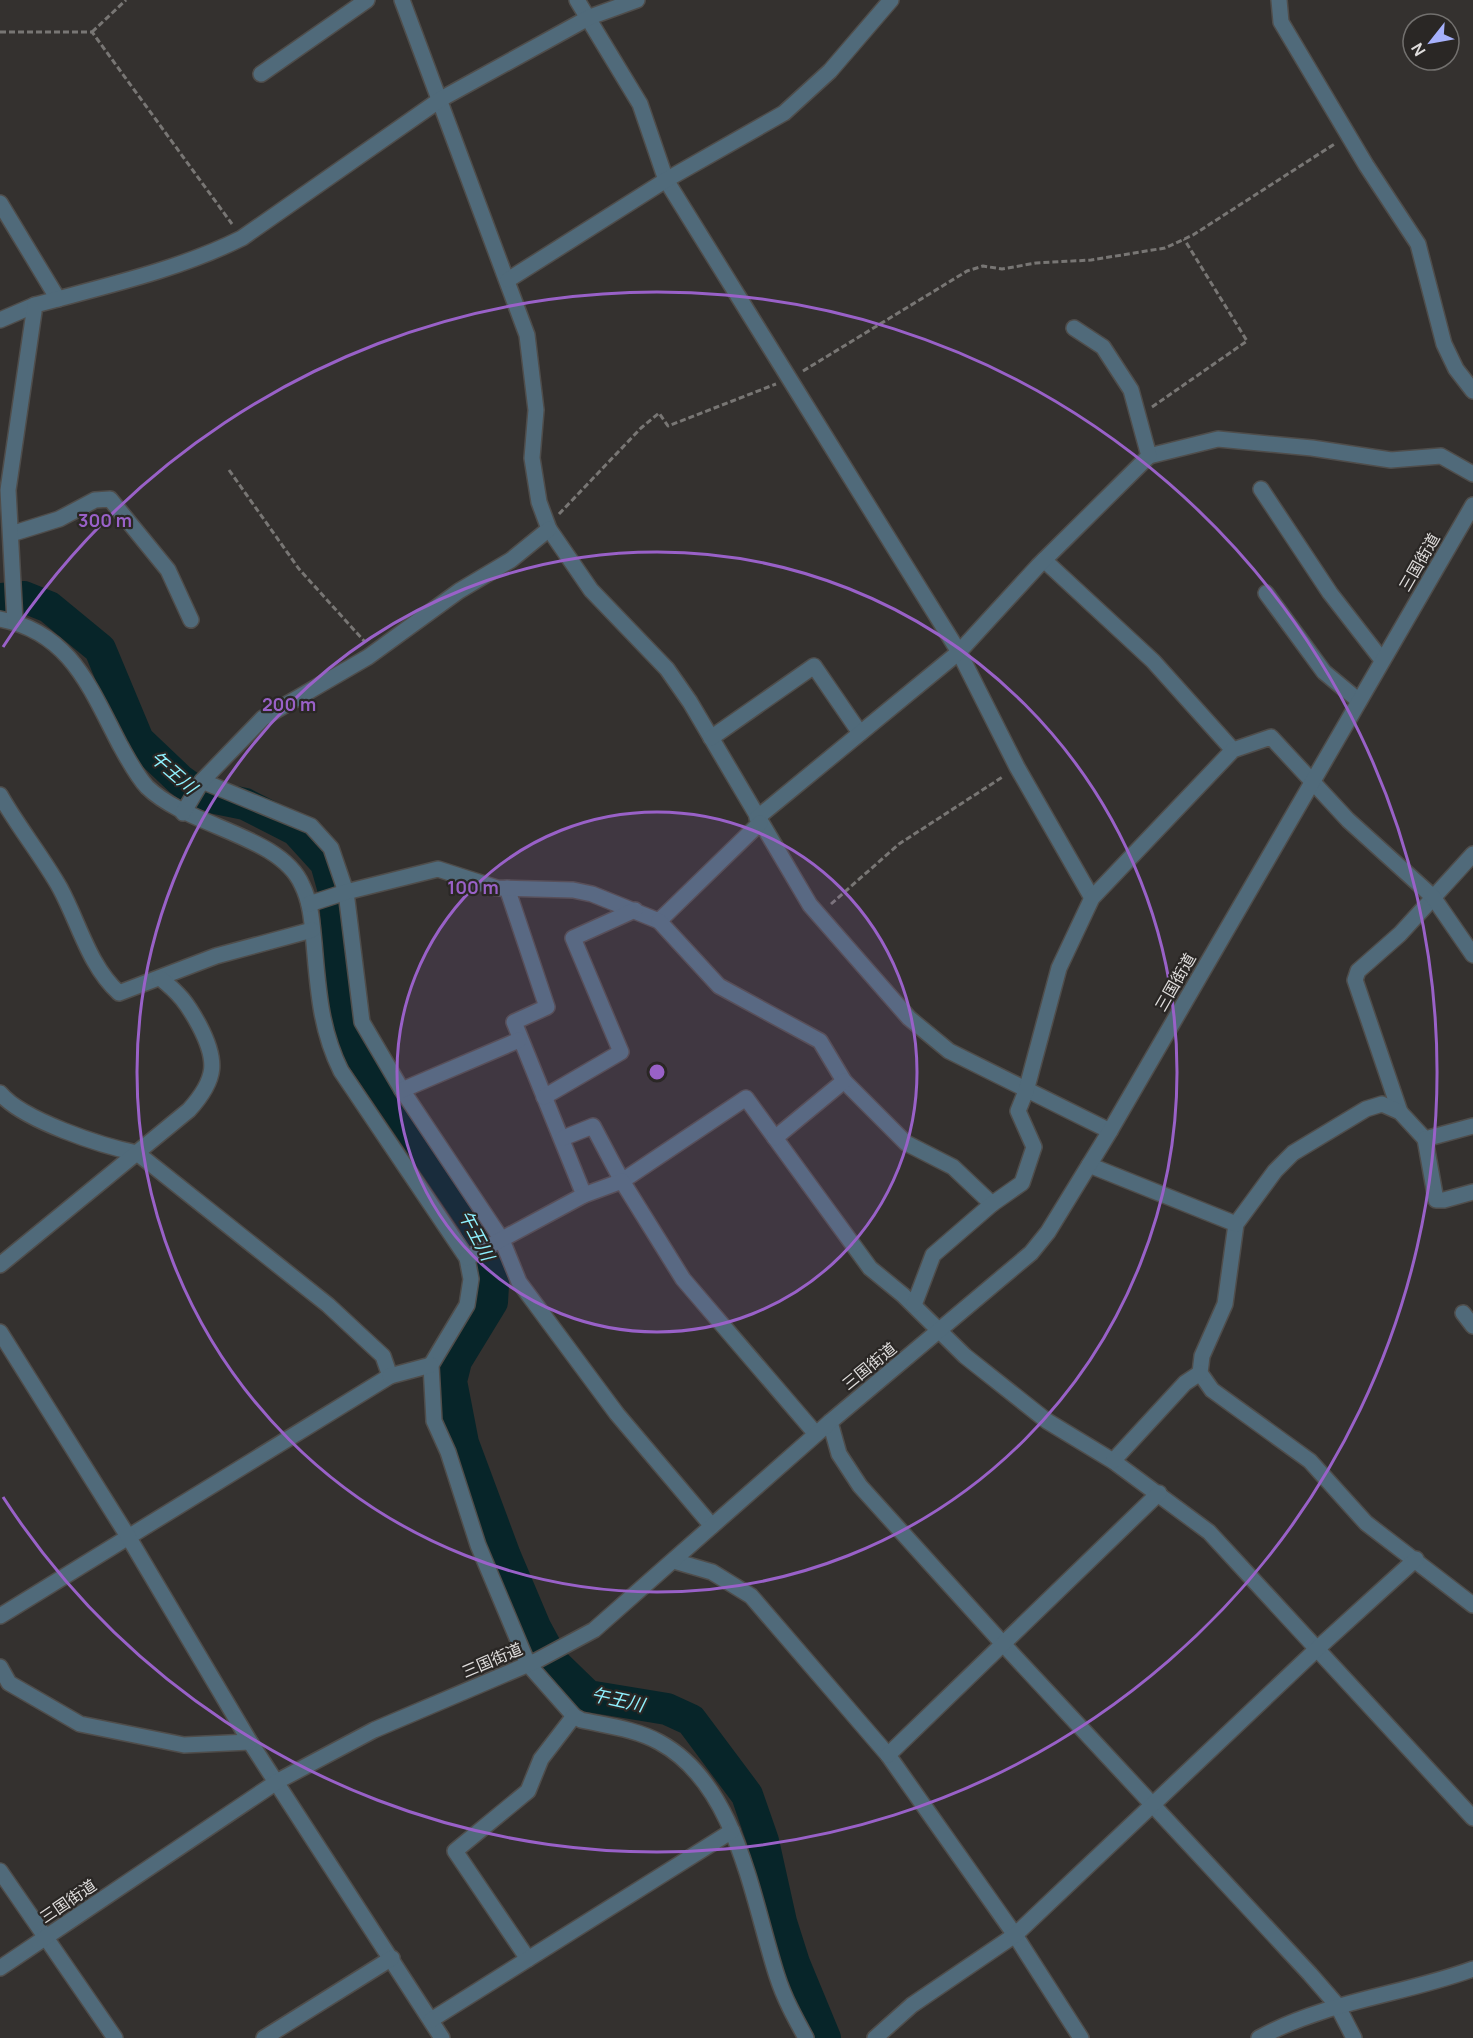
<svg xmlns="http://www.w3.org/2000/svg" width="1473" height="2038" viewBox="0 0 1473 2038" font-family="Manrope,'Noto Sans JP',sans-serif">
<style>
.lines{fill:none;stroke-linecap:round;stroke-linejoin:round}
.river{stroke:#072529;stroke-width:32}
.minor-casing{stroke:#4f4d4b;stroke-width:18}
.path{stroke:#787674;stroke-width:3;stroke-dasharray:6 3;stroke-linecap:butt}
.minor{stroke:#506a7a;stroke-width:15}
.ring{fill:none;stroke:#9961c8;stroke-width:3}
.labels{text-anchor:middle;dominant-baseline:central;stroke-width:4.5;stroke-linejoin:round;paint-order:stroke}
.street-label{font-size:16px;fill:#dfdddc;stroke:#2a2725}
.water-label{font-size:18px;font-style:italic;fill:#8ff1fe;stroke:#2a2725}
.centre{fill:#9961c8;stroke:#2a2725;stroke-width:3}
.ring-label{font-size:18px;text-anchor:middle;font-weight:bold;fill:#9961c8;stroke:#2a2725;stroke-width:4.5;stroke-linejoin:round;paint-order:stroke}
</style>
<rect width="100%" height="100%" fill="#34312f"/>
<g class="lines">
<path class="river" d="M0,599L24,597L49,607L100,649L138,740L180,780L201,795L245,804L296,830L326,863L335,895L341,986L353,1044L474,1222L494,1267L492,1302L456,1361L451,1381L463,1443L505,1556L535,1627L555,1664L588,1696L667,1709L691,1720L747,1795L763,1841L781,1922L794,1963L825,2038"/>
<defs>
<g id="minor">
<path d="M402,0L527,335L536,410L532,458L539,502L549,529L591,590L667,669L690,702L810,905L909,1018L949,1051L1110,1131"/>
<path d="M577,0L640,104L666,180L959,652L1017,767L1092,898"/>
<path d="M1279,0L1281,22L1366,165L1418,244L1444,344L1456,369L1473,391"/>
<path d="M261,74L367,0"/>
<path d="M0,203L58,299"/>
<path d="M508,280L666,180L784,113L830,71L891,0"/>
<path d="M0,320L35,305"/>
<path d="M1149,456L1218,439L1312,448L1391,460L1441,456L1473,474"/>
<path d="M1261,489L1330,593L1382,660"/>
<path d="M11,534L59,519L95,500L110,499L168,570L191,620"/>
<path d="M1044,560L1153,661L1233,750"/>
<path d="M1266,593L1324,672L1359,701"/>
<path d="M0,619C70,632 90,688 120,745C128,759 136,775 147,787C188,827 280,835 302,885C311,903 312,923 314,943C318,988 320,1029 341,1071L467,1258L471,1279L467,1305L431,1365L434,1421L448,1452L478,1545L528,1664L574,1716L581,1720C608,1726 635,1729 659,1742C737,1784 752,1899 777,1976C784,1998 795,2018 806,2038"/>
<path d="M15,622L8,490L35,305C105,286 178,270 242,238L441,99L590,17L637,0"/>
<path d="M711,738L814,666L860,733"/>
<path d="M202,781L311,826L331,848L346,892L362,1022L402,1090L502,1240L519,1282L617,1414L712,1526"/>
<path d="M0,795C18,827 42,856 60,888C79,923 89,966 119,993L216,956L312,930"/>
<path d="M183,813L202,781L263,718L368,657L459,591L511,560L549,529"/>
<path d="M757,818L959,652L1038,566L1149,456L1131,390L1103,347L1074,328"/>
<path d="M507,888L547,1007L514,1022L584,1195"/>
<path d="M309,904L346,892L438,869L497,888L573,890L592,894L659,921L760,823"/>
<path d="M659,921L719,986L820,1041L844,1081L906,1143L953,1167L992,1204"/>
<path d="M402,1090L519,1040"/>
<path d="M0,1093C22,1120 102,1146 137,1153L328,1305L383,1356L390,1376L0,1616"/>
<path d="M544,1097L621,1052L573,938L635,910"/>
<path d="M1400,1112L1355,980L1358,971L1400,934L1473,854"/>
<path d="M1473,1126L1425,1139L1400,1112L1382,1104L1366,1109L1293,1153L1275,1171L1236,1224L1225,1304L1202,1356L1200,1373L1212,1390L1310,1461L1366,1523L1473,1605"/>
<path d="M563,1138L593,1126L622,1181L746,1098L870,1268L903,1295L965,1356L1047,1421L1113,1461L1209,1532L1473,1818"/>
<path d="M775,1138L844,1081"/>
<path d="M1425,1139L1436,1200H1444L1473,1192"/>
<path d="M1089,1165L1236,1224"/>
<path d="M467,1258L584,1195L622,1181L683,1279L816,1434"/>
<path d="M0,1265L189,1110C217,1079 218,1061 199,1025C187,1003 180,994 160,978"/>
<path d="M914,1305L933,1255L992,1204L1022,1183L1034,1147L1018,1111L1026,1091L1059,968L1092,898L1233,750L1271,737L1348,820L1433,897L1473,955"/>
<path d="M1463,1313L1473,1326"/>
<path d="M0,1332L129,1538L250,1742L442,2038"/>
<path d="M390,1376L431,1365"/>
<path d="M830,1422L839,1454L860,1486L1004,1645L1310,1974L1337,2005L1354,2038"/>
<path d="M1113,1461L1185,1383L1200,1373"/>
<path d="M674,1561L712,1572L751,1596L888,1755L1015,1935L1081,2038"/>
<path d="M0,1667L9,1683L80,1724L184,1745L250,1742"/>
<path d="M888,1755L1159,1493"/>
<path d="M0,1871L115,2038"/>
<path d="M528,1959L455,1851L528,1791L541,1759L574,1716"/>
<path d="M0,1968L278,1781L374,1730L536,1661L594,1630L830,1422L1031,1253L1048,1232L1110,1131L1473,505"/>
<path d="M431,2020L732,1831"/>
<path d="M264,2038L392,1958"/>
<path d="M875,2038L912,2005L1015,1935L1318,1648L1416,1559"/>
<path d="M1259,2038C1326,2001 1402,1995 1473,1969"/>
</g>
</defs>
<use href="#minor" class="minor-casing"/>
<g class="path">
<path d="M0,32H92L232,224"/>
<path d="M92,32L126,0"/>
<path d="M803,371L967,271L983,266L1002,269L1036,263L1091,260L1165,248L1193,235L1336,143"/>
<path d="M1152,407L1247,341L1184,239"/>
<path d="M229,470L299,569L365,642"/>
<path d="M559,514L641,428L659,413L668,426L776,384"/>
<path d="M831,904L899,844L1004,776"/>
</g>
<use href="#minor" class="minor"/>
</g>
<circle cx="657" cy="1072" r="260" fill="#9961c8" fill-opacity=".12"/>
<g class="ring">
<circle cx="657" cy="1072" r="260"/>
<circle cx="657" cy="1072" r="520"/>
<path d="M3 647A780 780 0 1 1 3 1497"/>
</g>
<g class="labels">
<g class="street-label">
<text transform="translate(1419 562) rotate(-60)">三国街道</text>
<text transform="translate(1175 982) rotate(-60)">三国街道</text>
<text transform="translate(869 1366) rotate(-39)">三国街道</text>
<text transform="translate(492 1660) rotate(-23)">三国街道</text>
<text transform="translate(68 1901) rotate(-34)">三国街道</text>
</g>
<g class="water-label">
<text transform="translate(174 772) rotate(41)">午王川</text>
<text transform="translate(477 1235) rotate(62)">午王川</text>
<text transform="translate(618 1699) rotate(12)">午王川</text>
</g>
</g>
<circle cx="657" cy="1072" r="9" class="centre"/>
<g class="ring-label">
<text x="105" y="527">300 m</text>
<text x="289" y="711">200 m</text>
<text x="473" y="894">100 m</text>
</g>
<g transform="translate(1431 42) rotate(239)"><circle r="28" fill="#2a2725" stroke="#72706e" stroke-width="1.5"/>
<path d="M0-4.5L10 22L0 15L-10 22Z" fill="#a6b1fc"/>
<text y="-9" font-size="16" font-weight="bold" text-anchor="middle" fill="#dfdddc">N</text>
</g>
</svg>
